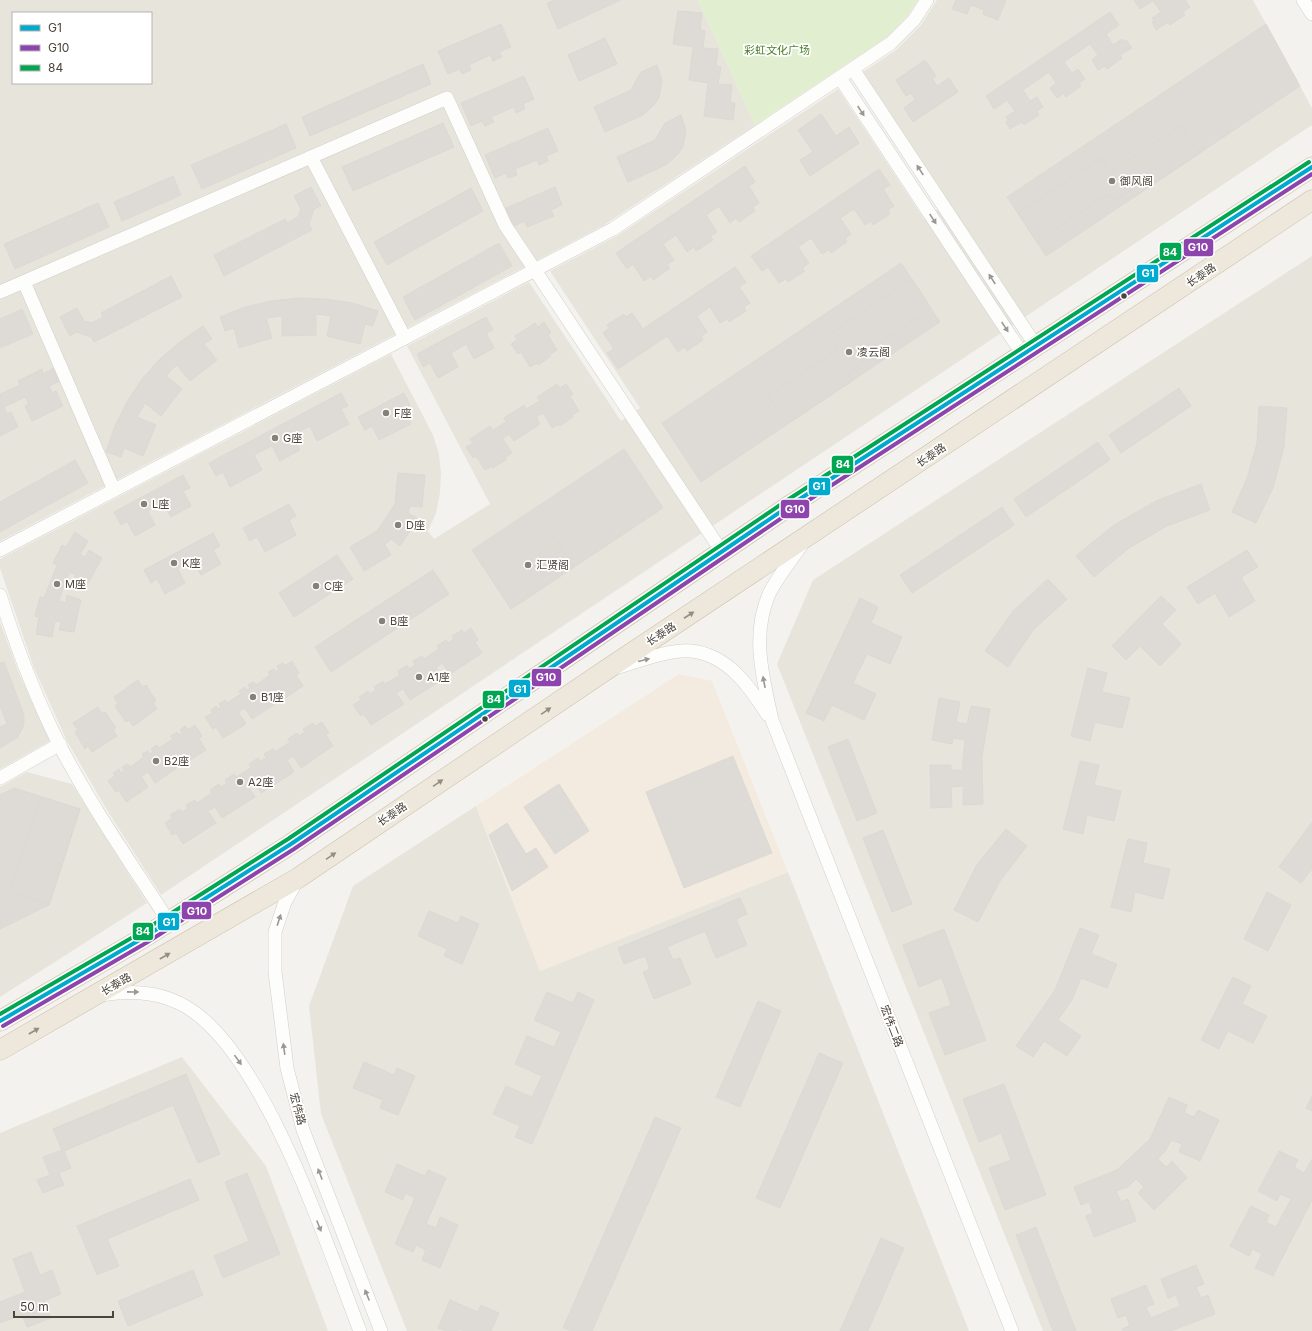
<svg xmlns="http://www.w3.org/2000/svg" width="1312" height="1331" viewBox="0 0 1312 1331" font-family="Inter,'Noto Sans SC',sans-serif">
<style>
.residential{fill:#e7e4dc;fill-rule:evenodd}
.commercial{fill:#f3ebdf}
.green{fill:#e1eecf}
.building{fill:#dedbd6;stroke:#dcd9d4}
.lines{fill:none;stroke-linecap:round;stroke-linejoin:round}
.minor-casing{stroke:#d2d0cb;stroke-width:14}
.highway-casing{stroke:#ccbfa9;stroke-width:21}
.minor{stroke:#fdfdfc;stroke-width:13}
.highway{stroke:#ede8db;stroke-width:20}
.bus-1-casing{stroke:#fff;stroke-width:7}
.bus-2-casing{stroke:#fff;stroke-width:7}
.bus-3-casing{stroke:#fff;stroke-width:7}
.bus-1{stroke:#00a9ce;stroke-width:4}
.bus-2{stroke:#8e44ad;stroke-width:4}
.bus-3{stroke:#00a651;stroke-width:4}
.oneway{fill:#9b9791}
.oneway2{fill:#948e82}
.poi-dot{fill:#868178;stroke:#fff;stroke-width:1.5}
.bus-dot{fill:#4b4439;stroke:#fff;stroke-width:1.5}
.labels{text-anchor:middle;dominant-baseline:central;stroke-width:3.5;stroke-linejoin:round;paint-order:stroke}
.park-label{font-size:11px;fill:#4a7f2a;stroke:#fff}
.poi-label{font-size:11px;fill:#4b4439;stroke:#fff;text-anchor:start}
.street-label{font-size:11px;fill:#4b4439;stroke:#fff}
.line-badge{stroke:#fff;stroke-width:1.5}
.badge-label{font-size:11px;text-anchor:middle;font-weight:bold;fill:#fff}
</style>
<rect width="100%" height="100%" fill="#f4f2ee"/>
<g class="residential">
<path d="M0,0H698L755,125L604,225L0,541ZM13,13H151V83H13Z"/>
<path d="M937,0H1253L1312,108V125L161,895L107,810L67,741L34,668L0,568V559L391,354L433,435L439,454L441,473L440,493L436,513L428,531L434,539L490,504L407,346L529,282L621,421L640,408L550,271L617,236L838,89L924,219L949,202L863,72L896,50L921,25Z"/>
<path d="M1312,256V1331H1043L777,664L813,580Z"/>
<path d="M0,622L18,671L50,741L0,769Z"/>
<path d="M27,772L72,784L147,903L0,997V787Z"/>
<path d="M476,806L540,971L788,872L969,1331H407L321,1114L309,1006L353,886Z"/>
<path d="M182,1057L266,1166L328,1331H0V1133Z"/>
</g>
<path class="commercial" d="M679,674L712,681L788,872L540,971L476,806Z"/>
<path class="green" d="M698,0H918L908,15L887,37L755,125Z"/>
<g class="building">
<path d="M554,0H621L558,29L547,3Z"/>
<path d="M956,0H1006L998,20L983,14L984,10L971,5L967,14L952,9Z"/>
<path d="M1134,0H1185L1190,7L1183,12L1185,15L1170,25L1168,22L1156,30L1152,22L1154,21L1152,18L1161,12L1153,1L1140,9Z"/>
<path d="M678,11L702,13L700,30L705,31L703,48L718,49L716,66L721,67L718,84L732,85L730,102L735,103L733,120L704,116L708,83L689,80L693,47L673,44Z"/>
<path d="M1110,12L1119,25L1106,34L1113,45L1122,39L1124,42L1126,40L1132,48L1120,55L1122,58L1107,69L1105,66L1098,70L1092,60L1098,55L1090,44L1064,62L1072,73L1078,69L1085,79L1079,83L1081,86L1066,97L1063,94L1057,98L1050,88L1056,83L1049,72L1023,90L1030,101L1037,97L1043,107L1037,111L1039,115L1024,125L1022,122L1010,129L1006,122L1008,120L1006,117L1015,111L1007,100L994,109L986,96Z"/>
<path d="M501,24L511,47L499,52L502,57L493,61L490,55L469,65L471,70L462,74L459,69L448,74L438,51Z"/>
<path d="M1266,24L1300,86L1046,256L1007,197Z"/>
<path d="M605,38L617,64L579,81L568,55Z"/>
<path d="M925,60L936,76L932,78L937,86L949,78L958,92L913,122L904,108L915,100L911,93L906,96L896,80Z"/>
<path d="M423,64L431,84L310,136L302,117Z"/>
<path d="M657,65L662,81L659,97L655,104L643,115L605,132L594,107L631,90L641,72Z"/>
<path d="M524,76L534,99L523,104L525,109L516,113L514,107L491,117L494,122L485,126L482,121L471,126L461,103Z"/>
<path d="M821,114L836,136L849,127L859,143L810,176L800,160L813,152L798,130Z"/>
<path d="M681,115L686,131L683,147L678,154L666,165L628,182L617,157L655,140L665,123Z"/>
<path d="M443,123L454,147L353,191L342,167Z"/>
<path d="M286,124L296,148L202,189L191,165Z"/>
<path d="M1181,125L1200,153L1134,197L1130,191L1114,201L1108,194L1037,242L1018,213L1101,158L1110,172Z"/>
<path d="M548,128L558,151L546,156L548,161L539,165L537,160L515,169L517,175L508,178L506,173L495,178L485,155Z"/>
<path d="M745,166L755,182L749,186L759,203L753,207L755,211L739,222L736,218L730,223L719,206L706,215L717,232L710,236L713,240L696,251L694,247L687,252L676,235L663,244L674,260L667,265L670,268L653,280L651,276L644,281L633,264L627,269L616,253Z"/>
<path d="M879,169L890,185L883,189L894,206L888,210L890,214L873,225L871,221L865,225L854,209L840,218L851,234L845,239L847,242L831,253L828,250L822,254L811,238L798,247L809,263L802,268L805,271L788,282L786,279L779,283L768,267L762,271L751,256Z"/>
<path d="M173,176L181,195L122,221L114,202Z"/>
<path d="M311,187L321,206L314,209L309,224L312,230L224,276L214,255L285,219L287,223L298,217L301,209L294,196Z"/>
<path d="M555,187L562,205L551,210L554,216L527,227L525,221L514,226L506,208Z"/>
<path d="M471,188L483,211L387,265L374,242Z"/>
<path d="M98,203L109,227L15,269L4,244Z"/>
<path d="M499,243L512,266L415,320L403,297Z"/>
<path d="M901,263L940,322L701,482L662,423Z"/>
<path d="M735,267L746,282L739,287L750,303L744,307L746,311L729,322L727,319L720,323L710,307L697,316L707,332L701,336L703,340L687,351L684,347L678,352L667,336L618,369L607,353L614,349L603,333L609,328L607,325L624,314L626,317L632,313L643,329Z"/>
<path d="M171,276L182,297L94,342L91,337L76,332L70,336L60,317L77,308L84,321L92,323L103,317L101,313Z"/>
<path d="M912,279L931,308L859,356L864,363L848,374L852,381L787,424L768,396L839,349L829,335Z"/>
<path d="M298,298L325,299L352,303L378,311L373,326L365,324L360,344L327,336L331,316L324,315L316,314V335L282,336V316L266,318L272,338L239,348L234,328L225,331L220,317L245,307L271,301Z"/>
<path d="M22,309L33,334L0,348V319Z"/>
<path d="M486,317L493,330L486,333L494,348L474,359L466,344L451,353L458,367L438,378L430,363L423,367L417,354Z"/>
<path d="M544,322L551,333L548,335L557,350L550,354L551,356L538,365L537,363L530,367L521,352L518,354L511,344L517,340L515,336L535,323L538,327Z"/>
<path d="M203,326L212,339L204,344L217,360L190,381L177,365L171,370L166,376L182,389L161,416L145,403L137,417L156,425L143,456L124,448L121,457L106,452L115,426L127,402L142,379L160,359L181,341Z"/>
<path d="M54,368L60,381L49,386L52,393L56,391L63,406L32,421L25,406L29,404L25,397L4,407L7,414L11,412L18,427L0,436V394L20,385L18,381L42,369L43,374Z"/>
<path d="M557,384L560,388L566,384L573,394L570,396L579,411L572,415L573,417L560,426L559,424L552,428L543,413L536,417L540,424L514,441L509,434L503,439L512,453L505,458L507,459L493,468L492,466L485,470L476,456L473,458L466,447L473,443L470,439L490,426L493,430L506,422L504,418L524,405L526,409L540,401L537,397Z"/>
<path d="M1179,388L1191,406L1121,453L1109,435Z"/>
<path d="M341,393L348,406L341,409L349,424L317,441L310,426L292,435L300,450L280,461L272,446L254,455L262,470L230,487L223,472L216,476L209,463Z"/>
<path d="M404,393L410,405L403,409L411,424L379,440L372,426L365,430L358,417Z"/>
<path d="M1259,406L1287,408L1284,447L1273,488L1256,523L1232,512L1247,478L1257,443Z"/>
<path d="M1098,442L1110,460L1026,517L1014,499Z"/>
<path d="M624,449L663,508L511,609L472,550Z"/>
<path d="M75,460L88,483L0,532V502Z"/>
<path d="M398,473L425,475L422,507L410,506L408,513L418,519L400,546L391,539L385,545L391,555L364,571L350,547L377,531L395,504Z"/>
<path d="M183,475L190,488L183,491L191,506L171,517L163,503L148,511L155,525L135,536L127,521L121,525L114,512Z"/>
<path d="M1201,484L1210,510L1167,526L1129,548L1094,577L1076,556L1114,525L1156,501Z"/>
<path d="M289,504L296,516L289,520L296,535L265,552L257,537L250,541L243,528Z"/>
<path d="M1002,507L1014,525L912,593L900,575Z"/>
<path d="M544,521L574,567L511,609L481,563Z"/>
<path d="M75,532L88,541L80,554L85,557L89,550L102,558L86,587L72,582L76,575L70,572L64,586L59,601L66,603L67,595L81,600L74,632L59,630L61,622L55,621L52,637L36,634L39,617L35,616L40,597L44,598L57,565L53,563L62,545L66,547Z"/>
<path d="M213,533L220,546L213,550L221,564L201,575L193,561L178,569L185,583L165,594L157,579L151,583L144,570Z"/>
<path d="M1247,550L1258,567L1241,577L1255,601L1229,617L1215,593L1198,604L1187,587Z"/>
<path d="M337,555L353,579L294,617L279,593Z"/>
<path d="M433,570L449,594L331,672L315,647Z"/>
<path d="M1048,579L1067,599L1034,629L1008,667L985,651L1013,611Z"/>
<path d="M1161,596L1176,610L1162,624L1181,644L1160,666L1140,646L1126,660L1112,646Z"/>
<path d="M860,598L878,607L871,623L902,637L890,664L867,654L853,683L876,694L864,720L832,705L824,721L806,713Z"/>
<path d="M471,628L478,640L475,642L482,653L450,674L442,663L436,668L443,679L410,700L403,689L396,693L404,704L371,725L364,714L361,716L353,705L361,700L359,697L368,691L370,694L376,690L374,687L383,681L385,684L400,675L398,671L407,665L409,669L415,665L413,661L422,656L424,659L439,649L437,646L446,640L448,643L454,639L452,636L462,630L464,633Z"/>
<path d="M292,661L299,673L296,675L303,686L281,701L274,689L267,694L274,705L252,719L245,708L238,712L246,724L223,738L216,727L213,729L205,717L213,713L211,710L216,706L218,709L221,707L219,704L225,700L227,703L241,694L239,691L245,687L247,690L250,688L248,685L254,682L256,685L270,675L268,672L274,669L276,672L279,670L277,666L283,663L285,666Z"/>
<path d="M4,662L24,715V721L23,727L17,738L0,748V727L7,724L0,706V663Z"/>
<path d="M1088,668L1107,673L1102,692L1130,698L1122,728L1095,722L1090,741L1071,736Z"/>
<path d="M138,680L142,687L146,685L156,701L153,703L157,709L133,726L129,720L126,722L115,706L118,704L114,697Z"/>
<path d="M939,698L960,702L956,722L967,724L971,706L990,709L982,756L983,804L963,805V786L951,787L952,807L931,808L930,765H951V770H962L965,740L953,738L952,744L932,740Z"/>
<path d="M98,707L102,714L105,712L116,728L113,730L117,736L92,752L88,746L85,749L75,732L78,730L73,723Z"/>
<path d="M322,722L329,733L326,735L333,746L301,768L293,756L287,760L294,772L261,793L254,782L248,786L255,797L222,818L215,807L208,811L216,823L183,844L176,833L172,835L165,823L172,818L170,815L180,809L182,812L188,808L186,805L195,800L197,803L212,793L210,790L219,784L221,787L227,783L225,780L234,774L236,777L251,768L249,764L258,758L260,761L266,758L264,754L273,749L275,752L290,742L288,739L297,733L299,736L305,732L303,729L313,723L315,726Z"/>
<path d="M195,725L202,736L199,739L206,750L184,764L177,753L170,757L177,768L155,783L148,772L141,776L148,787L126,802L119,790L116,792L108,781L115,776L113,773L119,769L121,773L124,771L122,767L128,764L130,767L144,757L142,754L148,751L150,754L153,752L151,749L157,745L159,748L173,739L171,736L177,732L179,735L182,733L180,730L185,726L188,730Z"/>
<path d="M848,739L877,813L857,821L828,747Z"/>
<path d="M733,756L772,853L684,888L646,792Z"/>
<path d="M1080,761L1099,765L1094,785L1121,791L1114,821L1087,815L1083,834L1063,829Z"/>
<path d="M559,784L589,831L555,854L524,807Z"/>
<path d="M14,788L80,809L49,905L0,929V795Z"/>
<path d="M42,797L80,809L49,905L10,892Z"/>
<path d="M1312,822V869L1301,883L1279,867Z"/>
<path d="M507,823L526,854L536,848L548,867L512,891L489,835Z"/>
<path d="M1006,829L1027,846L1000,881L978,922L954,910L976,866Z"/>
<path d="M883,830L912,904L892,912L863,838Z"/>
<path d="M1128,839L1147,843L1143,863L1170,869L1163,899L1135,892L1131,912L1111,907Z"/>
<path d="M1267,892L1291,905L1268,951L1244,939Z"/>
<path d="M740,898L747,914L736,919L747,945L716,958L705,931L667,947L673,960L680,958L691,984L654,999L643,972L650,969L645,956L624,964L618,948Z"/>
<path d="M429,911L458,923L461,916L479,924L462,964L444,956L447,949L418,936Z"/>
<path d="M1080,928L1099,935L1091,954L1117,964L1107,988L1081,978L1072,1000L1058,1020L1081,1036L1067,1056L1044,1041L1033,1057L1016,1046L1055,990Z"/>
<path d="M944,929L986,1040L945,1055L929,1013L951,1005L942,978L919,987L903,945Z"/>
<path d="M1233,977L1251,986L1242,1004L1267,1016L1253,1043L1228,1031L1219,1049L1201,1040Z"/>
<path d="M547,992L573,1003L578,992L594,1000L532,1144L515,1137L520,1126L493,1114L506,1086L532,1097L542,1076L515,1064L527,1036L554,1047L561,1032L534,1020Z"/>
<path d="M758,1001L781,1011L740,1107L716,1097Z"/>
<path d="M819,1053L843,1063L780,1208L756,1198Z"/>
<path d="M364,1062L394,1075L397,1068L415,1076L398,1115L380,1108L383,1100L353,1088Z"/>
<path d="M186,1074L220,1154L198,1163L173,1105L64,1151L71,1168L59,1173L64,1185L43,1193L37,1180L50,1175L43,1157L62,1150L53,1129Z"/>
<path d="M1004,1084L1046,1195L1005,1210L989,1168L1011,1160L1001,1133L979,1142L963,1099Z"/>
<path d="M1312,1096V1111L1306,1108Z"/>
<path d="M1169,1097L1187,1105L1184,1113L1194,1117L1198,1110L1219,1120L1200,1161L1179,1152L1182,1144L1171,1140L1166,1150L1158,1159L1166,1167L1172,1161L1187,1178L1154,1210L1138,1193L1144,1187L1136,1179L1128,1187L1116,1191L1121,1202L1128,1199L1136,1221L1094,1237L1086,1216L1093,1213L1089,1202L1081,1205L1074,1187L1117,1170L1150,1139Z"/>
<path d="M655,1117L681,1128L592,1331H571L563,1328Z"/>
<path d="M1279,1151L1298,1160L1294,1167L1304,1173L1312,1159V1200L1273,1276L1255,1268L1262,1254L1252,1249L1249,1256L1230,1246L1251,1206L1269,1215L1266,1222L1276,1227L1291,1199L1280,1194L1277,1201L1258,1191Z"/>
<path d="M397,1164L425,1176L428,1170L446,1178L426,1224L436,1228L440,1217L458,1225L440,1268L422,1260L426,1250L416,1245L413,1252L395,1244L415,1198L405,1193L403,1200L385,1192Z"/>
<path d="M247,1173L280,1254L223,1278L214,1256L249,1241L225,1182Z"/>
<path d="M190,1179L199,1200L107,1239L119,1266L97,1275L77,1226Z"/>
<path d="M1036,1227L1076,1331H1053L1016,1235Z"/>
<path d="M881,1238L904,1248L868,1331H840Z"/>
<path d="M31,1252L40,1275L52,1270L61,1294L44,1301L51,1318L27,1327L22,1315L0,1323V1302L25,1292L13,1259Z"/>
<path d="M1196,1265L1204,1284L1196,1287L1201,1298L1208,1295L1215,1314L1171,1331H1123L1122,1329L1130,1326L1126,1315L1118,1318L1111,1299L1146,1285L1154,1304L1146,1307L1151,1318L1180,1306L1176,1295L1168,1298L1161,1279Z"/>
<path d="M193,1270L203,1295L128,1326L118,1301Z"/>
<path d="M450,1300L478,1312L481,1305L499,1313L491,1331H463L459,1329L458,1331H446L438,1328Z"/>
</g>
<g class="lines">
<defs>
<g id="minor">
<path d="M1303,0L1312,14"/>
<path d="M853,69L1036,346"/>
<path d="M840,78L1023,355"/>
<path d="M311,157L405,338"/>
<path d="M24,282L114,490"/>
<path d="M0,292L447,98L505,225L722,552"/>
<path d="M803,543C792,559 778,576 769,594C751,636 763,678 772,720L1012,1331"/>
<path d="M0,550L613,229L891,43L914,20L927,0"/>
<path d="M0,595C16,646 35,696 59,744C91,806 131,863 169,922"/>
<path d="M619,667C639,661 671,649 691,651C728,655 749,686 767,714"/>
<path d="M0,778L60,744"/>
<path d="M298,879L285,902L275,932V972L287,1068L303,1130L381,1331"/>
<path d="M102,995C129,991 154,991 179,1003C262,1042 327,1247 360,1331"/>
</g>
<g id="highway">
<path d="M0,1021L143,938L291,844L789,506L1312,167"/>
<path d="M0,1050L298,878L606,670L1312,200"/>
</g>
</defs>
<use href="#minor" class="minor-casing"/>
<use href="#highway" class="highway-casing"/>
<use href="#minor" class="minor"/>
<use href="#highway" class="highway"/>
<defs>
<path id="bus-1" d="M0,1021L143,938L291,844L789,506L1312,167"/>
<path id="bus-2" d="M3,1026L146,943L294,849L792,511L1312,174"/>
<path id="bus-3" d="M0,1014L140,933L288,839L786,501L1309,162"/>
</defs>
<use href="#bus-1" class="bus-1-casing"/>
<use href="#bus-2" class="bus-2-casing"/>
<use href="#bus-3" class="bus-3-casing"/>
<use href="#bus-1" class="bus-1"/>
<use href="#bus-2" class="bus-2"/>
<use href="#bus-3" class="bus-3"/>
</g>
<defs><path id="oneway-solid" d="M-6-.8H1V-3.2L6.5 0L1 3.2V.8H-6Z"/></defs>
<g class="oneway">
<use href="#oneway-solid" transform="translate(861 111) rotate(57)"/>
<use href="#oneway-solid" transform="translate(920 170) rotate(-123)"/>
<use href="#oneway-solid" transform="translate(933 219) rotate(57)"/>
<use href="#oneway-solid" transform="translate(992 279) rotate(-123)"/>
<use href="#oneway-solid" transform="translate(1005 327) rotate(57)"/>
<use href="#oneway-solid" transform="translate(644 660) rotate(-14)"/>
<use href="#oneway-solid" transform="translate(764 682) rotate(-101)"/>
<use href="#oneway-solid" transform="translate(279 920) rotate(-72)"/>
<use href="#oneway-solid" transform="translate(133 992) rotate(1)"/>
<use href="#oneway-solid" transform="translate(284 1049) rotate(-98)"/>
<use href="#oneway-solid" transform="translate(238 1060) rotate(54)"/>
<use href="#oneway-solid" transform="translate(320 1174) rotate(-111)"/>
<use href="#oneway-solid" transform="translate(319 1226) rotate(68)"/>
<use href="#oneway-solid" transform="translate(367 1295) rotate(-112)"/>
</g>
<g class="oneway2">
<use href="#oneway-solid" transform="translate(689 615) rotate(-33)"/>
<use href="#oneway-solid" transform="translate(546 711) rotate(-34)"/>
<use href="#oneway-solid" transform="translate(438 783) rotate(-34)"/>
<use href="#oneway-solid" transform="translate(331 856) rotate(-34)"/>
<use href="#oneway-solid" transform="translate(165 956) rotate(-30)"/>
<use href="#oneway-solid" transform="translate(34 1031) rotate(-30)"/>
</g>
<g class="poi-dot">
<circle cx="1112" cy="181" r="4"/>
<circle cx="849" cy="352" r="4"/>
<circle cx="386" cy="413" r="4"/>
<circle cx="275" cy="438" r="4"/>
<circle cx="144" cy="504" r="4"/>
<circle cx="398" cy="525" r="4"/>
<circle cx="174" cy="563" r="4"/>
<circle cx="528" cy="565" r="4"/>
<circle cx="57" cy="584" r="4"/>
<circle cx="316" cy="586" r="4"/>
<circle cx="382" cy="621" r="4"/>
<circle cx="419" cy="677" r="4"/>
<circle cx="253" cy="697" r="4"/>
<circle cx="156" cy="761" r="4"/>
<circle cx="240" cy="782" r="4"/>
</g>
<g class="bus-dot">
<circle cx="1124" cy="296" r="3.5"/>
<circle cx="485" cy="719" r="3.5"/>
</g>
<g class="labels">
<g class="park-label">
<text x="777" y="50">彩虹文化广场</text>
</g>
<g class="poi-label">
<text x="1120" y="181">御风阁</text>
<text x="857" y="352">凌云阁</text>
<text x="394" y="413">F座</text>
<text x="283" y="438">G座</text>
<text x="152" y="504">L座</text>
<text x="406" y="525">D座</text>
<text x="182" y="563">K座</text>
<text x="536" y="565">汇贤阁</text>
<text x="65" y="584">M座</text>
<text x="324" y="586">C座</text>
<text x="390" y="621">B座</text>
<text x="427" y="677">A1座</text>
<text x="261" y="697">B1座</text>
<text x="164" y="761">B2座</text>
<text x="248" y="782">A2座</text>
</g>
<g class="street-label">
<text transform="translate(1201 275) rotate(-34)">长泰路</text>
<text transform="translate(931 455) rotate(-34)">长泰路</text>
<text transform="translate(661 634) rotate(-33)">长泰路</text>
<text transform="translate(392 814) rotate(-34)">长泰路</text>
<text transform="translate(116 984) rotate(-30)">长泰路</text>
<text transform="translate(892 1026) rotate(69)">宏伟二路</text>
<text transform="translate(298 1109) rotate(75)">宏伟路</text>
</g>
</g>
<g class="line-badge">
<rect x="1183" y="238" width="31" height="19" rx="4" fill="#8e44ad"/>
<rect x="1159" y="242" width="23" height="19" rx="4" fill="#00a651"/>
<rect x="1136" y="264" width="23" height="19" rx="4" fill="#00a9ce"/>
<rect x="831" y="455" width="23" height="19" rx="4" fill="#00a651"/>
<rect x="808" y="477" width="23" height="19" rx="4" fill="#00a9ce"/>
<rect x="780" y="499" width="30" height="20" rx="4" fill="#8e44ad"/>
<rect x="531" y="668" width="31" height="19" rx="4" fill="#8e44ad"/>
<rect x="508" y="679" width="23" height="19" rx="4" fill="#00a9ce"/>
<rect x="482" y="690" width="23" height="19" rx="4" fill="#00a651"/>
<rect x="181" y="901" width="31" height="19" rx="4" fill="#8e44ad"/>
<rect x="157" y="912" width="23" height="19" rx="4" fill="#00a9ce"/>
<rect x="132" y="922" width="22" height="19" rx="4" fill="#00a651"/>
</g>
<g class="badge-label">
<text x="1198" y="251">G10</text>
<text x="1170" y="256">84</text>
<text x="1148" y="277">G1</text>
<text x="843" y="468">84</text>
<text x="819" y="490">G1</text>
<text x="795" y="513">G10</text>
<text x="546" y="681">G10</text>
<text x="520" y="693">G1</text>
<text x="494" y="703">84</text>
<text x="197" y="915">G10</text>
<text x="169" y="926">G1</text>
<text x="143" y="935">84</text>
</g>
<rect x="12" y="12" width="140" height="72" fill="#ffffff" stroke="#b7b4b0"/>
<rect x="20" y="25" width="20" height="6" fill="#00a9ce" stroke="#b7b4b0"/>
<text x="48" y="32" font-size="12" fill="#4b4439">G1</text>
<rect x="20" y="45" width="20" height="6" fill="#8e44ad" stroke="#b7b4b0"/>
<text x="48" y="52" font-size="12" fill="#4b4439">G10</text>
<rect x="20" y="65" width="20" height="6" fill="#00a651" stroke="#b7b4b0"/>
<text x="48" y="72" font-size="12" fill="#4b4439">84</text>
<path d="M14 1311v6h99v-6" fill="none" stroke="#4b4439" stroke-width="2"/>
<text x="20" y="1311" font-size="12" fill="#4b4439" stroke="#ffffff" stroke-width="3" paint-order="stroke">50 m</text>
</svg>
